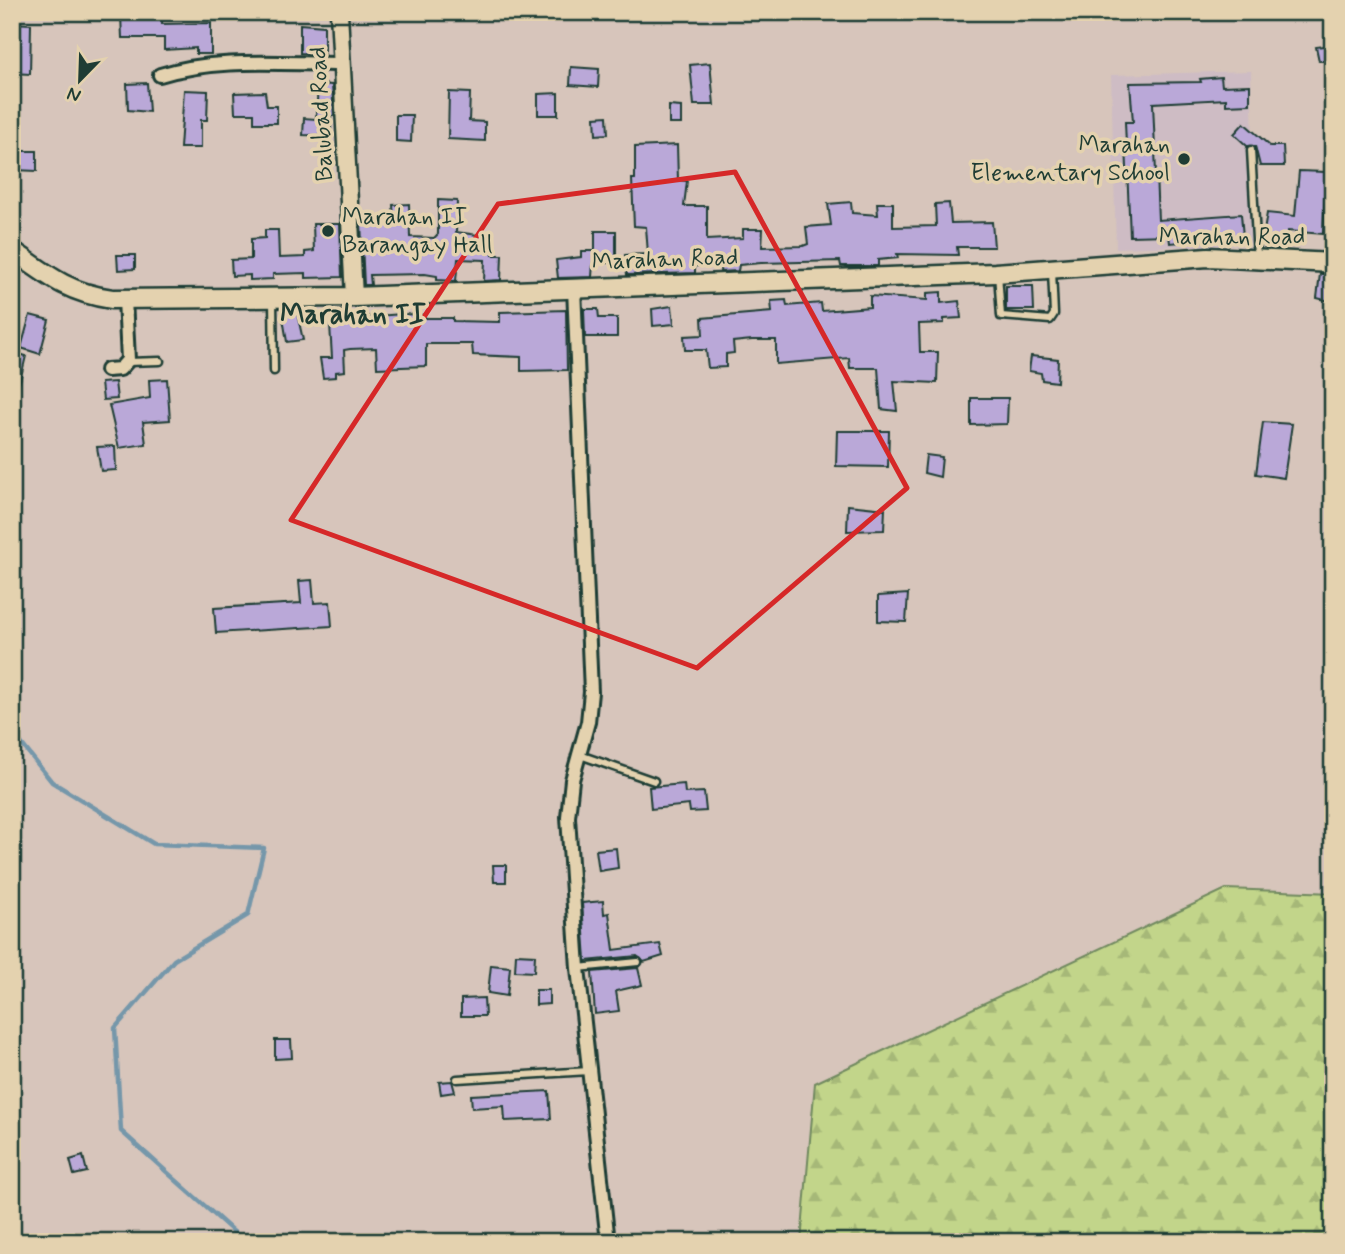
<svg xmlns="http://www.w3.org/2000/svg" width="1345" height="1254" viewBox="0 0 1345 1254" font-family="Mynerve,sans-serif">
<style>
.built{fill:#cebcc4}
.forest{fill:url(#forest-firs);stroke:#70895f;stroke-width:2}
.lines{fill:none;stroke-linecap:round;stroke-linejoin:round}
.stream{stroke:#7597aa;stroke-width:4.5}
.building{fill:#baa8d8;stroke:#1f3d34;stroke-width:2}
.service-casing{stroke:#1f3d34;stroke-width:11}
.minor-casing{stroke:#1f3d34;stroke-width:18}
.tertiary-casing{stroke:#1f3d34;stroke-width:21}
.secondary-casing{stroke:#1f3d34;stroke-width:23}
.service{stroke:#e4d2af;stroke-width:6}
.minor{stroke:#e4d2af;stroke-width:12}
.tertiary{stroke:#e4d2af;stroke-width:16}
.secondary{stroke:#e4d2af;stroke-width:18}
.marked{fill:none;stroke:#d62828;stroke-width:5;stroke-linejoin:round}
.poi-dot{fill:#1f3d34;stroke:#e4d2af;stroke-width:2.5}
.labels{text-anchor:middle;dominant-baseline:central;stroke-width:7;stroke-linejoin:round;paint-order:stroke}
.street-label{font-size:24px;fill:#1f3d34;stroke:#e4d2af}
.poi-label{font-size:24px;fill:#1f3d34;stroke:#e4d2af;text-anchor:end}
.quarter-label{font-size:28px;font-weight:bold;fill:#1f3d34;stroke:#e4d2af}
</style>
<defs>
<pattern id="forest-firs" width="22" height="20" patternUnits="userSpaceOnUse" patternTransform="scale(1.75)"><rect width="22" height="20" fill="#c2d58a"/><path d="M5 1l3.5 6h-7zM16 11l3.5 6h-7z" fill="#a6b878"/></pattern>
</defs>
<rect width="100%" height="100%" fill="#d7c5bb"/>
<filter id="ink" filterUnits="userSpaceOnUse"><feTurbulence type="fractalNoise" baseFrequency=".0143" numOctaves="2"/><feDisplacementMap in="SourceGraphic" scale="14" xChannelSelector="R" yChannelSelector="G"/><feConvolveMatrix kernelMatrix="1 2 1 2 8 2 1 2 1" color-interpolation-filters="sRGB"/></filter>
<g filter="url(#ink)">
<path class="built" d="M1251,71L1256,244L1116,248L1111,75Z"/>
<path class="forest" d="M1226,889L1333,893V1242H801L815,1083Z"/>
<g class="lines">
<path class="stream" d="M12,732L52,782L154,844L264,848L248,915L174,960L115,1028L121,1131L245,1242"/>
</g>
<g class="building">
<path d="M143,12H163L162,24L211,23V54H196V48L164,50V38H122L121,15Z"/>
<path d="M12,23L31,24L30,74L12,73Z"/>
<path d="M300,24L324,26V54L300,53Z"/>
<path d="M1331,45L1333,61H1319L1316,47Z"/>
<path d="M710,63L714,105H694L690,65Z"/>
<path d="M571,67L599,69L598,87L570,85Z"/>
<path d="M1221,77L1222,86L1250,85V104L1226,105V99L1153,103L1158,220L1241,214L1243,237L1170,243L1169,235L1130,236L1125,122H1133L1130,83L1201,82L1200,79Z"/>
<path d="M147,83L149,112L128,110L127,84Z"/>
<path d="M318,84L332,85L334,116H331V136L303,135L304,118L316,119Z"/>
<path d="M184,90L208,91L207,120H201V148H180Z"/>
<path d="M265,92L267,106H277V123H254V113H235L234,93Z"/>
<path d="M449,92L470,93L469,121L485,122V141L448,139Z"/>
<path d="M558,93V115H538V94Z"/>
<path d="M669,106L681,107V124H669Z"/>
<path d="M396,115H412L411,142L396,141Z"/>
<path d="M607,116L608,134L596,135L595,117Z"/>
<path d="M1244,123L1270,146H1283L1284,166H1260L1255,146H1247L1234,134Z"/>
<path d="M677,145L678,180L687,181L684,206H707V240L743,238V229H763L762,247L803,246L808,244L806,227L831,225L828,204L851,202L852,213L878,215L877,203H893V227L936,226L935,204L949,203L951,223L992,222L994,247H957L958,255L897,254L898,258L878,260V266H841L840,261L761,263L739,265L738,271L720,272L721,265L695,266V273L627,275L625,255L648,254L646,227L634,226L632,179H635V147Z"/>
<path d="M15,151H37V171L15,170Z"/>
<path d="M1299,171L1326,172L1323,234L1288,231L1286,247L1262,244L1267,213L1295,216Z"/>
<path d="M438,200L457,201L456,232L492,237L493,255H502L501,280L484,281L485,260L458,259L456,281L437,280V276L425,274L370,275L371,285H364L361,222L394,219L393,205L409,204L410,237L434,238L438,234Z"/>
<path d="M313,224H340L342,277L306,278V273L273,274V279L250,280V275L232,276L231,260L251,259V239L265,238V230H278L279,258L305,257V252L314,251Z"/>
<path d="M595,231H616V263H593L592,277L558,278L556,260L581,257V251H595Z"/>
<path d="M117,255H135V269L118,270Z"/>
<path d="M1320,274H1333V302L1317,298Z"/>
<path d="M1006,286H1033L1034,310H1006Z"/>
<path d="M941,292V303L959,301L961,318L944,319V323L919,324L920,352H938L937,383L894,381L897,411L881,409L878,368H850L849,358L776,364V340H752L733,342L734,353L726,354V367L708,368L706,350H685L684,336L703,335L702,318L772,312L771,301L786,300L787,306L821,303L822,311L870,307V296L927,300V293Z"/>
<path d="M672,306L674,324L653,326L652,309Z"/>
<path d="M584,309H598L599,318H617V337H585Z"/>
<path d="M348,310L349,318L403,314L424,315V318H453V321L500,322V312L566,310L567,370L521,371V357L473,355L472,344H426V366L377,368L376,348L350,349L344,350L345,371L336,372V377L323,378L320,358H332L330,324L337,323L336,311Z"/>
<path d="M282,312L297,313L303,340L287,342Z"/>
<path d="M30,315L49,320L40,354L21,348Z"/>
<path d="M12,352L26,356L17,393L12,392Z"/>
<path d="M1031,356L1058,359L1057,382L1042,380L1041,373L1029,371Z"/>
<path d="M167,379L170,420L143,422L146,444L119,448L109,405L150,398L149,380Z"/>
<path d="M115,382L117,399L103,400L101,383Z"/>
<path d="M971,398H1008L1007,424L971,425Z"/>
<path d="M1263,422L1292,424L1284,478L1256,474Z"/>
<path d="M837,431H889L888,467L836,466Z"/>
<path d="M115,446L116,470L101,471L97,447Z"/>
<path d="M926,455L942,457L940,477L924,473Z"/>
<path d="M848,505L885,509L884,530L847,531Z"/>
<path d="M312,580L314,603L330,602L332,626L216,633L214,608L301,603L299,581Z"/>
<path d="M908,594L906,622L878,621V596Z"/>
<path d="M684,784L685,793L704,792L706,811L690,812L689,805L651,809L649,787Z"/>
<path d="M616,848L618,868L599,871L596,850Z"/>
<path d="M493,865H506V882H494Z"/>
<path d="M603,901L604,914L609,913L614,950L660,944L663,956L644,962L637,956L586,961L582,903Z"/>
<path d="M516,954L535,955L534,972L515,971Z"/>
<path d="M491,965L510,967L507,996L488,993Z"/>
<path d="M638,968L642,985L616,991L619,1011L595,1014L592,972Z"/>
<path d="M536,990H549V1004L536,1005Z"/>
<path d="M484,998L485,1016H461V999Z"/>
<path d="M275,1040H291L292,1058L275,1059Z"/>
<path d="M452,1081L455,1092L441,1094L439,1082Z"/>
<path d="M549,1091L551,1119L505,1121L504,1106L472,1108L471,1095Z"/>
<path d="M83,1156L87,1172L74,1175L70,1160Z"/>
</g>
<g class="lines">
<defs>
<g id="service">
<path d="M1251,150L1257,257"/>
<path d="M998,273L1001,316L1050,320L1054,314L1052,271"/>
<path d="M273,300L274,371"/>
<path d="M127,362L160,361"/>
<path d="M580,755L654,781"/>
<path d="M578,968L638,962"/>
<path d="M457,1079L589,1071"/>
</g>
<g id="minor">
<path d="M160,75C218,57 281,64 342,64"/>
<path d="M574,288L591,692L588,722L572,780L568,817L578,968L608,1242"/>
<path d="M107,370L120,369L128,360L125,299"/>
</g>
<path id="tertiary" d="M339,12L354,297"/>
<path id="secondary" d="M12,250C47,275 68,293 112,299L354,297L995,273L1208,257L1333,263"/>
</defs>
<use href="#service" class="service-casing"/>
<use href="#minor" class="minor-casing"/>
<use href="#tertiary" class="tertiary-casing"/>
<use href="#secondary" class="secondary-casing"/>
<use href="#service" class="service"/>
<use href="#minor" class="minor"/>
<use href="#tertiary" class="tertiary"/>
<use href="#secondary" class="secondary"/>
</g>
</g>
<path class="marked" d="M735,172L907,488L697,668L291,520L498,204Z"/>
<g class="poi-dot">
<circle cx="1184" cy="159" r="7"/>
<circle cx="328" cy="231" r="7"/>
</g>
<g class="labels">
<g class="street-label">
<text transform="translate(322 114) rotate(-93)">Balubad Road</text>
<text x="1232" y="237">Marahan Road</text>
<text transform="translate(665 260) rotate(-2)">Marahan Road</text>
</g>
<g class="poi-label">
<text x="1170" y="145">Marahan<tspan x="1170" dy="28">Elementary School</tspan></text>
<text x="342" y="217" text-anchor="start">Marahan II<tspan x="342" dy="28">Barangay Hall</tspan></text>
</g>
<g class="quarter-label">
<text x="353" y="315">Marahan II</text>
</g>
</g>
<rect width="1345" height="1254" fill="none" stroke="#e4d2af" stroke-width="42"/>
<rect x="21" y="21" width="1303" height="1212" fill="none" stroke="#1f3d34" stroke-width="2.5" filter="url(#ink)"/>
<g transform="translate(80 80) rotate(203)" stroke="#e4d2af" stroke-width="5" paint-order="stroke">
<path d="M0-5L12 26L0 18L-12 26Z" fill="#1f3d34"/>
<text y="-10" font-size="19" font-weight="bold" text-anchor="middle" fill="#1f3d34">N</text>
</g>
</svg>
